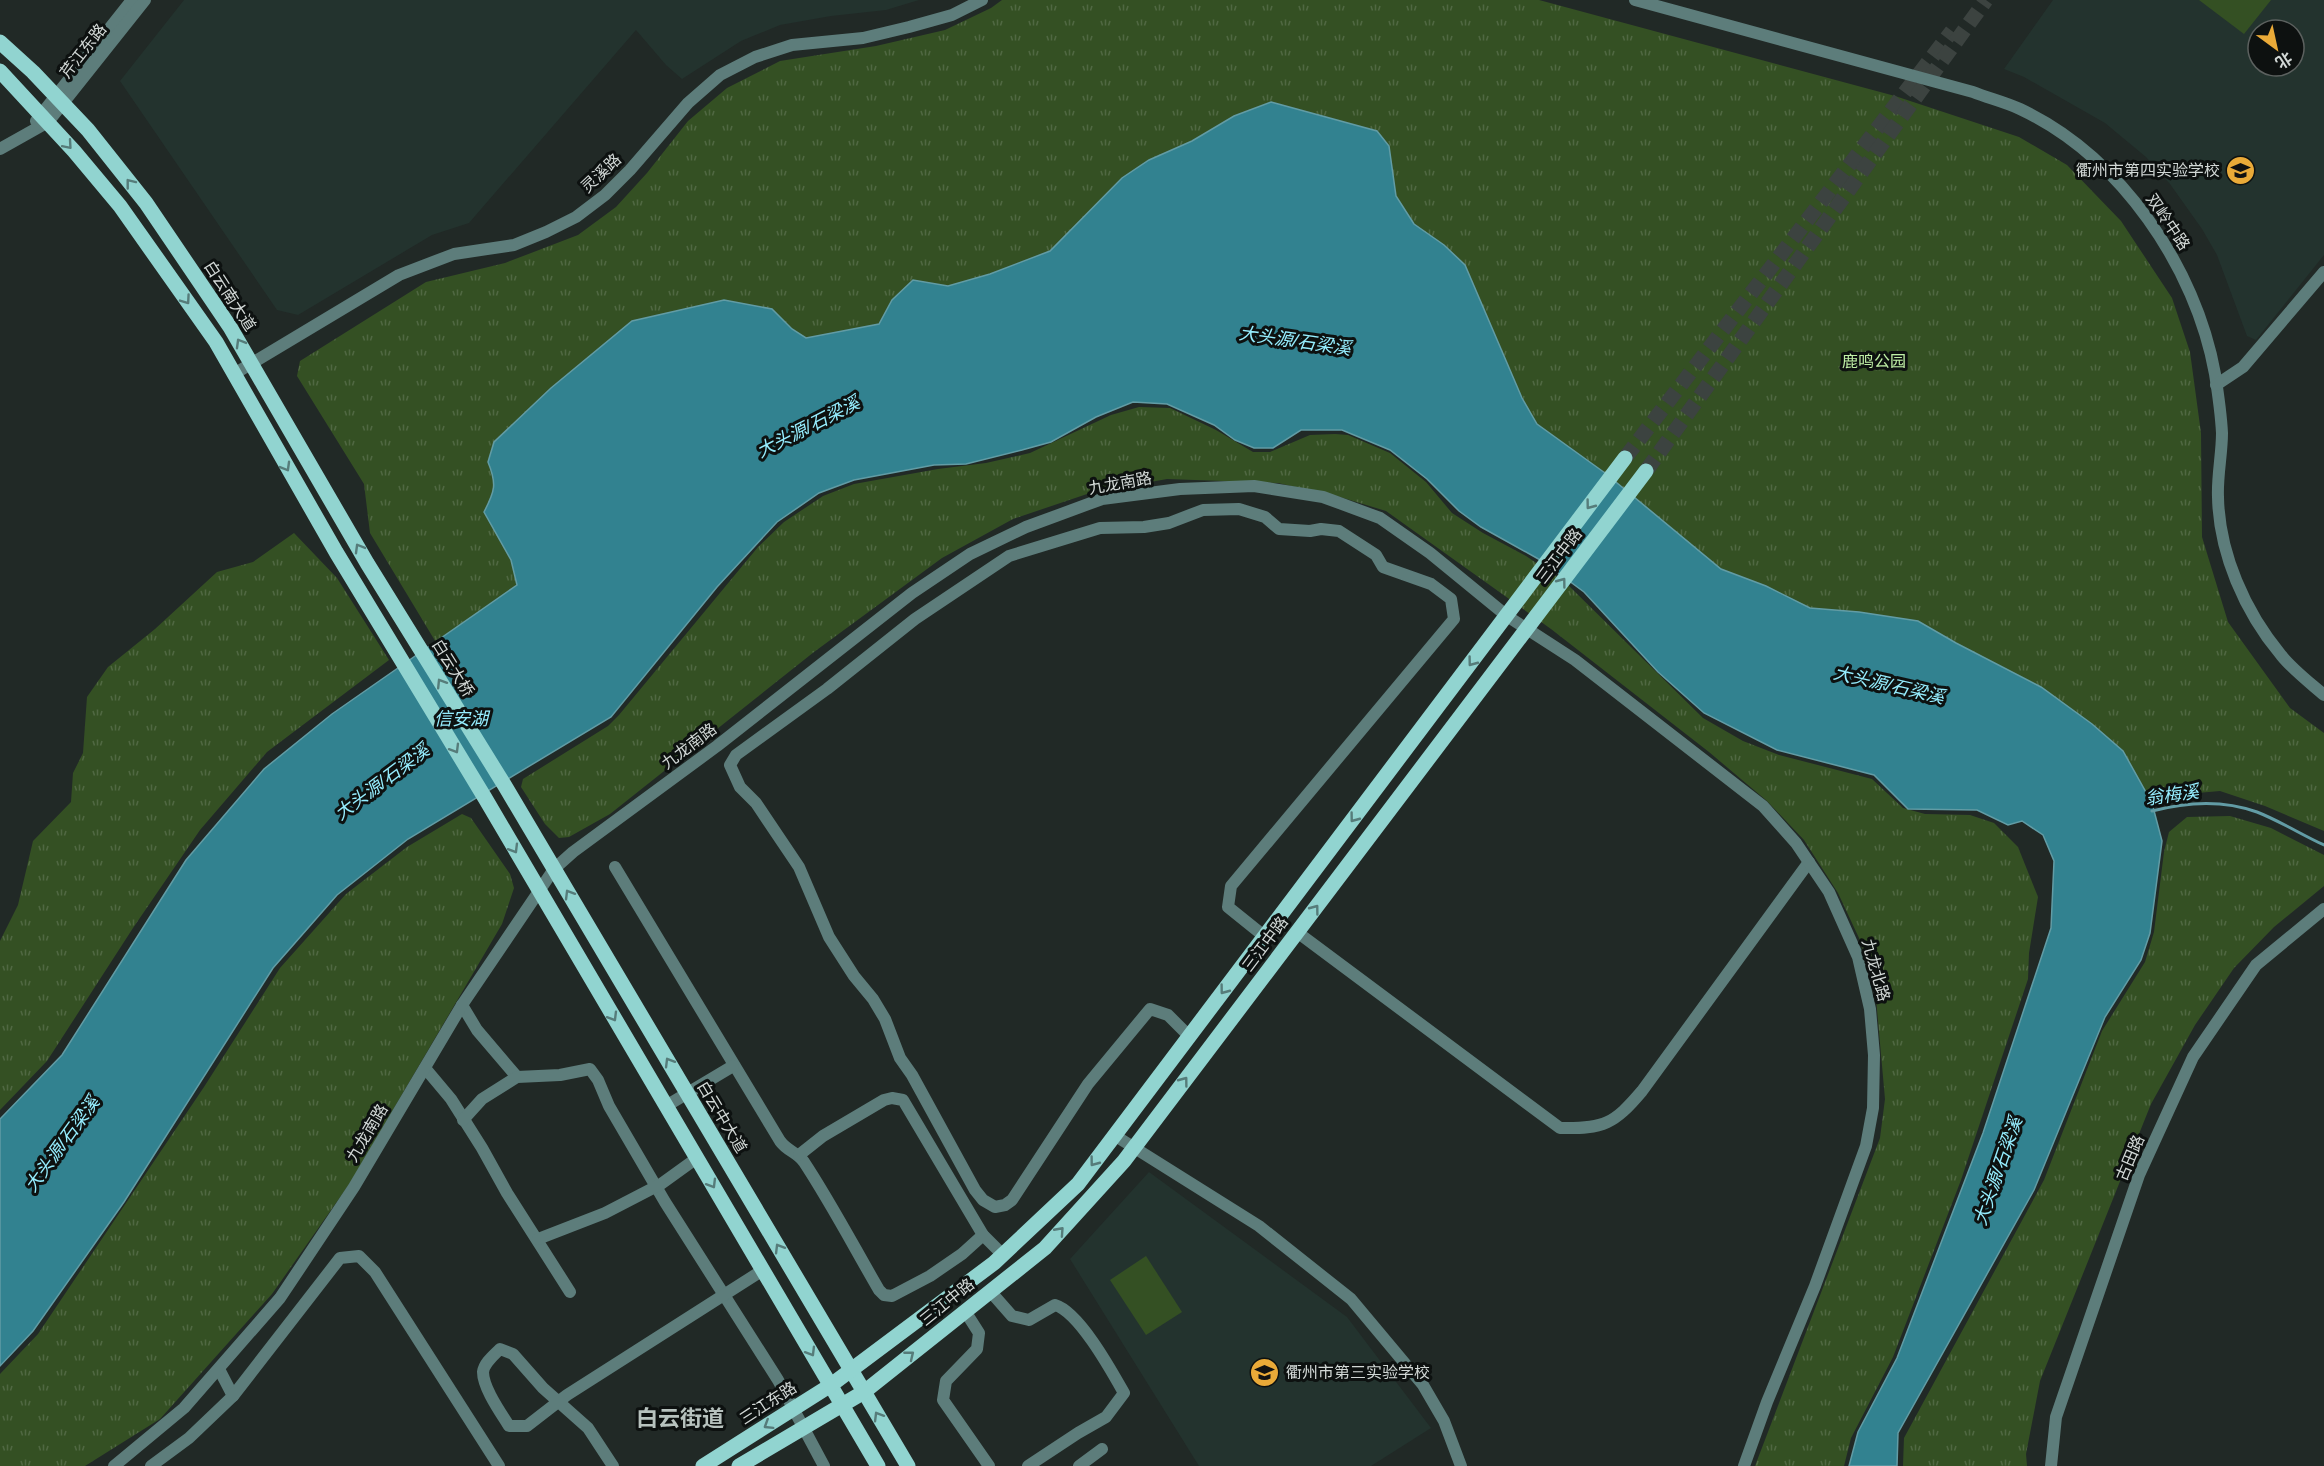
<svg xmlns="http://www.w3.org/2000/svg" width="2324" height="1466" viewBox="0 0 2324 1466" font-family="Arial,'Noto Sans SC',sans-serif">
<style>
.built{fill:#23332e;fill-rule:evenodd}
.grass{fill:url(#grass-tufts)}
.garden{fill:#345023}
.water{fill:#328290;stroke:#629ca5;stroke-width:1.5}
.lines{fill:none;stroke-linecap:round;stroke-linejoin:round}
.stream{stroke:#629ca5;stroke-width:3}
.major-tunnel{stroke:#3c4340;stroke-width:15;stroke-dasharray:15 8;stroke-linecap:butt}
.minor{stroke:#5d7d7b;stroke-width:12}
.major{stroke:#91d4d0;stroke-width:15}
.oneway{stroke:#567c7a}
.labels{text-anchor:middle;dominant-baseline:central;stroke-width:6;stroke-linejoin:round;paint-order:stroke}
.street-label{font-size:16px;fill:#d2d8d6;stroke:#0d1110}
.poi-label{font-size:16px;fill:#d2d8d6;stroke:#0d1110;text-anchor:end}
.park-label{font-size:16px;fill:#c0f0a6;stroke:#0d1110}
.water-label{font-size:18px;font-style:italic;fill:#96eeff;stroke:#0d1110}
.district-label{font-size:22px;font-weight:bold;fill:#b7c2be;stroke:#0d1110}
</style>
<defs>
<pattern id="grass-tufts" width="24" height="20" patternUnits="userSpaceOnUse" patternTransform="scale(1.5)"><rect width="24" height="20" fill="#345023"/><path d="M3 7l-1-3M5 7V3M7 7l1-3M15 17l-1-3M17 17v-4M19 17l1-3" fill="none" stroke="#506842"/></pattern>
</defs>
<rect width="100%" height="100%" fill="#212926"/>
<g class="built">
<path d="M184,0H919L886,10L831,16L780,25L741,41L682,79L666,65L636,30L469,223L432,235L298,315L277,310L120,81Z"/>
<path d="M2053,0H2324V255L2256,340L2247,336L2217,255L2202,229L2170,184L2146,157L2105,123L2024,77L2004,69ZM2258,30H2294V66H2258Z"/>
<path d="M1149,1172L1347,1317L1431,1428L1371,1466H1199L1070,1259Z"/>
</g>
<g class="grass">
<path d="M1002,0H1539L1895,96L2019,137L2067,165L2121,221L2172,298L2190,352L2201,433L2202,537L2228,622L2290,708L2324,733V831L2265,806L2220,791L2140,798L1796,609L1055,256L884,326L523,570L522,589L440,649L370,533L364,484L297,376L300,361L426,282L505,263L578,235L616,207L647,173L688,121L727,88L780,61L876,46L945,30L991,8Z"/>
<path d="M1139,407L1170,408L1216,430L1253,452H1270L1310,435L1335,434L1348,435L1390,453L1426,482L1452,513L1483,533L1526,556L1565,582L1703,718L1743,741L1779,755L1872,779L1903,808L1925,814L1970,815L1994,823L2018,847L2038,897L2029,953L2028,979L1961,1180L1893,1357L1851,1438L1844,1466H1755L1880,1138L1885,1099L1875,987L1859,938L1838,893L1804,840L1767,801L1709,752L1551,629L1386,511L1340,497L1278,483L1167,479L1090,493L1013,519L942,558L814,652L610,814L569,837L559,838L545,824L521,787L523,779L608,726L619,715L758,547L784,522L823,496L854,484L938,469L986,463L1030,453L1111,415Z"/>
<path d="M294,533L337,578L389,660L267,752L200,830L133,928L47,1061L0,1110V941L18,905L33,841L71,802L73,773L83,753L87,697L108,667L155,629L217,572L253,562Z"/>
<path d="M462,814L471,818L510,874L514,888L502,924L350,1183L272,1294L160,1419L85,1466H0V1374L38,1334L204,1087L280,968L346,894L407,847Z"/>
<path d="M2230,816L2271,828L2324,855V886L2274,927L2234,968L2195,1025L2151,1104L2040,1381L2026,1454L2027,1466H1903L1904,1438L2044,1180L2102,1031L2145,962L2154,932L2164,852L2169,832L2187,817Z"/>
</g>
<g class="garden">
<path d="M2199,0H2271L2244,34Z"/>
<path d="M1146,1256L1182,1312L1146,1335L1110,1280Z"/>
</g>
<path class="water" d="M1271,102L1377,131L1389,146L1396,196L1414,224L1444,245L1465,265L1522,398L1537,424L1605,473L1721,569L1766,586L1810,608L1859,612L1918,621L1956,643L2041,687L2092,724L2123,751L2152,803L2162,841L2150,933L2141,960L2105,1017L2034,1190L1898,1433L1897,1466H1849L1858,1432L1897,1358L1983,1133L2051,928L2054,861L2043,835L2022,821L2008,825L1977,810L1908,809L1874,775L1777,750L1704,713L1658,672L1584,592L1542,561L1481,527L1459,511L1427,479L1390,450L1342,430H1301L1273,448H1254L1235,440L1214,425L1167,404L1133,402L1096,417L1051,442L1022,450L966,464L934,465L854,480L819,493L777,522L717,587L611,717L408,839L337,895L273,968L124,1202L33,1331L0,1366V1119L62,1055L186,860L264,769L332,714L517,585L511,560L484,512C495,491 497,484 488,462L494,442L551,388L632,321L724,300L772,309L792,329L806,338L879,324L892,300L913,280L948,286L990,274L1050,251L1122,178L1149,160L1192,141L1234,116Z"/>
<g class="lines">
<path class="stream" d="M2152,811C2186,802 2224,800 2257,812C2280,821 2302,835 2324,845"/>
<g class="major-tunnel">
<path d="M1625,458L1952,31"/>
<path d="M1646,471L1986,0"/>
</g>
<g class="minor">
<path d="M1635,0L1973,92C1988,98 2005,102 2020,109C2120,156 2196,267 2215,374C2218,393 2221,414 2222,433C2222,454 2217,476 2218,497C2219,553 2245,612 2281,655C2293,670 2309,682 2324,695"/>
<path d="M36,121L132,0"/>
<path d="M0,149L48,122L145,0"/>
<path d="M234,374L399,275L454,254L514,245L546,232L576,217L605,195L630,170L688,103L720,75L755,57L792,45L863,38L909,27L952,15L982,0"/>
<path d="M2216,385L2243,367L2324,272"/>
<path d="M615,867L780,1141C787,1151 797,1152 804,1162C831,1203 854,1247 879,1290L884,1295L892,1296L930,1276L962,1254L983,1235"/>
<path d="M1297,932L1560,1128C1604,1129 1614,1124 1642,1091L1809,862"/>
<path d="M462,1005L477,1030L517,1077"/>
<path d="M1189,1036L1168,1015L1150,1009L1088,1084L1012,1200L1005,1205L995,1207L983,1200L975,1190L912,1075L900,1058L885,1019L873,999L854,976L829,937L799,867L756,803L740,787L730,765L736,755L827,689L915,619L1009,556L1100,528L1144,527L1169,523L1203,510L1239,509L1265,517L1279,529L1310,531L1321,529L1339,531L1376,555L1383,567L1431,584L1451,599L1454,619L1231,886L1228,907L1264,936"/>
<path d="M425,1068L451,1099L482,1148L507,1193L570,1292"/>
<path d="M666,1106L733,1066"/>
<path d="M463,1120L482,1099L517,1077L560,1075L590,1069L598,1080L609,1106L665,1202L778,1380L824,1466"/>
<path d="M1114,1135L1259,1226L1351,1299L1423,1385L1444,1421L1461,1466"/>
<path d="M799,1155L823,1136L884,1100L892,1098L903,1100L983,1235L1003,1255"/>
<path d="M538,1239L605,1213L661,1184L697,1158"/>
<path d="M990,1291L1012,1316L1029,1320L1055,1305C1079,1312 1111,1370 1124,1393L1106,1417L1078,1433L1028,1466"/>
<path d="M965,1311L979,1333L977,1349L946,1381L943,1400L989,1466"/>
<path d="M219,1369L233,1396"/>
<path d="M114,1466L184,1408L280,1298L354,1187L462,1005L554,869L573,852L717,746L912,593L970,554L1026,527L1102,499L1180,489L1254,486L1323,497L1380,518L1430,553L1507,616L1575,660L1763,806L1796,843L1829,892L1858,957L1870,1009L1874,1055L1873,1108L1866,1146L1815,1286L1767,1402L1744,1466"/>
<path d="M151,1466L189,1438L233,1396L340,1258L359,1256L375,1272L499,1466"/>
<path d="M613,1466L588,1428L543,1388L513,1354L500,1349C494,1355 484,1363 483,1372C483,1388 501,1413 509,1426H527L567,1395L763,1270"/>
<path d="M1079,1466L1102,1449"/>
<path d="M2051,1466L2056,1417L2139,1175L2193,1057L2256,965L2324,909"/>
</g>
<g class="major">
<path d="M0,42L33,72L88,130L146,203L230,327L367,563L505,786L908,1466"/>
<path d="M0,71L74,151L120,206L216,342L336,552L485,798L878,1466"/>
<path d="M703,1466L831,1385L994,1263L1078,1184L1625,458"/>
<path d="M739,1466L864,1392L1045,1248L1124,1161L1646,471"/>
</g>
</g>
<defs><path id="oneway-chevron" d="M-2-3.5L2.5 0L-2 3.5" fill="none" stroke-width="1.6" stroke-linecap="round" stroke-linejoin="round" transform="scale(1.5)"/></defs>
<g class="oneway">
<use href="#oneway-chevron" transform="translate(68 145) rotate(49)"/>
<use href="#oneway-chevron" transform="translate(130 183) rotate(-128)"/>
<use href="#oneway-chevron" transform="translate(186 300) rotate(55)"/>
<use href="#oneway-chevron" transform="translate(240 343) rotate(-120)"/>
<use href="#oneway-chevron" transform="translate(286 467) rotate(60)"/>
<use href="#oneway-chevron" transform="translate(1590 505) rotate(127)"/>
<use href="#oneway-chevron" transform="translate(359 548) rotate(-120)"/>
<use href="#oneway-chevron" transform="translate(1562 582) rotate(-53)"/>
<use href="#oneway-chevron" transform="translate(1472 662) rotate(127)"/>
<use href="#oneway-chevron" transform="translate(441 683) rotate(-122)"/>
<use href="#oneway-chevron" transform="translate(455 749) rotate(59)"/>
<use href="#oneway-chevron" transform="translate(1354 818) rotate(127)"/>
<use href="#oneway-chevron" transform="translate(514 849) rotate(59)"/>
<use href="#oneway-chevron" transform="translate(569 894) rotate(-121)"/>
<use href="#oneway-chevron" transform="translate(1315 909) rotate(-53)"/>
<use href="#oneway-chevron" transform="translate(1224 990) rotate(127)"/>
<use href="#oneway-chevron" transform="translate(613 1017) rotate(59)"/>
<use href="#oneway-chevron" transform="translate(669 1062) rotate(-121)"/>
<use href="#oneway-chevron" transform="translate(1184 1081) rotate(-53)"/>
<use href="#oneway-chevron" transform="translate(1094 1162) rotate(127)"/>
<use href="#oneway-chevron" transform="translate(712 1184) rotate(59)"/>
<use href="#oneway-chevron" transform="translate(1060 1231) rotate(-48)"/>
<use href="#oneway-chevron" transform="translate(779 1248) rotate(-121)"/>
<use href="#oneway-chevron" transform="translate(811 1352) rotate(59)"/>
<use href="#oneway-chevron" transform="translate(910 1355) rotate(-39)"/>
<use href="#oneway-chevron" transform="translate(878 1416) rotate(-121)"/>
<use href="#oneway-chevron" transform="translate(768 1425) rotate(148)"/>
</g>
<defs>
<symbol id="school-disc" viewBox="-11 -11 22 22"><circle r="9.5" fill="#eaaa38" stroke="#0d1110"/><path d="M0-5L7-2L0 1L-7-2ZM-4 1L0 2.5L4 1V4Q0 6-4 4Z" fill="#111"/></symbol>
</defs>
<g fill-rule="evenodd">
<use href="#school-disc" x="2224" y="154" width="33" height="33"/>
<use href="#school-disc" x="1248" y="1356" width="33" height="33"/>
</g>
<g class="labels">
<g class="street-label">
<text transform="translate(83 51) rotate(-52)">芹江东路</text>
<text transform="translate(601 173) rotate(-43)">灵溪路</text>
<text transform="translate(2168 222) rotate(56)">双岭中路</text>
<text transform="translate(230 296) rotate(57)">白云南大道</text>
<text transform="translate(1120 483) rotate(-10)">九龙南路</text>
<text transform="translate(1559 556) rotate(-53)">三江中路</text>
<text transform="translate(453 668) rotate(58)">白云大桥</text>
<text transform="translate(689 746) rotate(-37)">九龙南路</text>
<text transform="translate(1265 944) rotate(-53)">三江中路</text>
<text transform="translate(1876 970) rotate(74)">九龙北路</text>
<text transform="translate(722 1117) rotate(59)">白云中大道</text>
<text transform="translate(367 1133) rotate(-59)">九龙南路</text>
<text transform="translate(2130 1158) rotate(-67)">古田路</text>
<text transform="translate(947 1302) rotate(-39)">三江中路</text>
<text transform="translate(768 1403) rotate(-33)">三江东路</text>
</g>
<g class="poi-label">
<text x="2220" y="170">衢州市第四实验学校</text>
<text x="1286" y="1372" text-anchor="start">衢州市第三实验学校</text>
</g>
<g class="park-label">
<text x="1874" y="361">鹿鸣公园</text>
</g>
<g class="water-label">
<text transform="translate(1295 341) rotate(8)">大头源/石梁溪</text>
<text transform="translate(808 427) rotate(-27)">大头源/石梁溪</text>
<text transform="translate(1889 685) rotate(13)">大头源/石梁溪</text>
<text x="461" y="719">信安湖</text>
<text transform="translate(382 782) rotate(-37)">大头源/石梁溪</text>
<text transform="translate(2172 795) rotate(-8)">翁梅溪</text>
<text transform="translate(62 1144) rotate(-54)">大头源/石梁溪</text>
<text transform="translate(1998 1171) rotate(-71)">大头源/石梁溪</text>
</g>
<g class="district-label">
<text x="680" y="1418">白云街道</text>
</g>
</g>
<g transform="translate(2276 48) rotate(147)"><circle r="28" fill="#0d1110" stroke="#5c615f" stroke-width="1.5"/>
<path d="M0-4.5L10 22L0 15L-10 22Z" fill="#eaaa38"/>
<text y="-9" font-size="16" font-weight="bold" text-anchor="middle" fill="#d2d8d6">北</text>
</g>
</svg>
